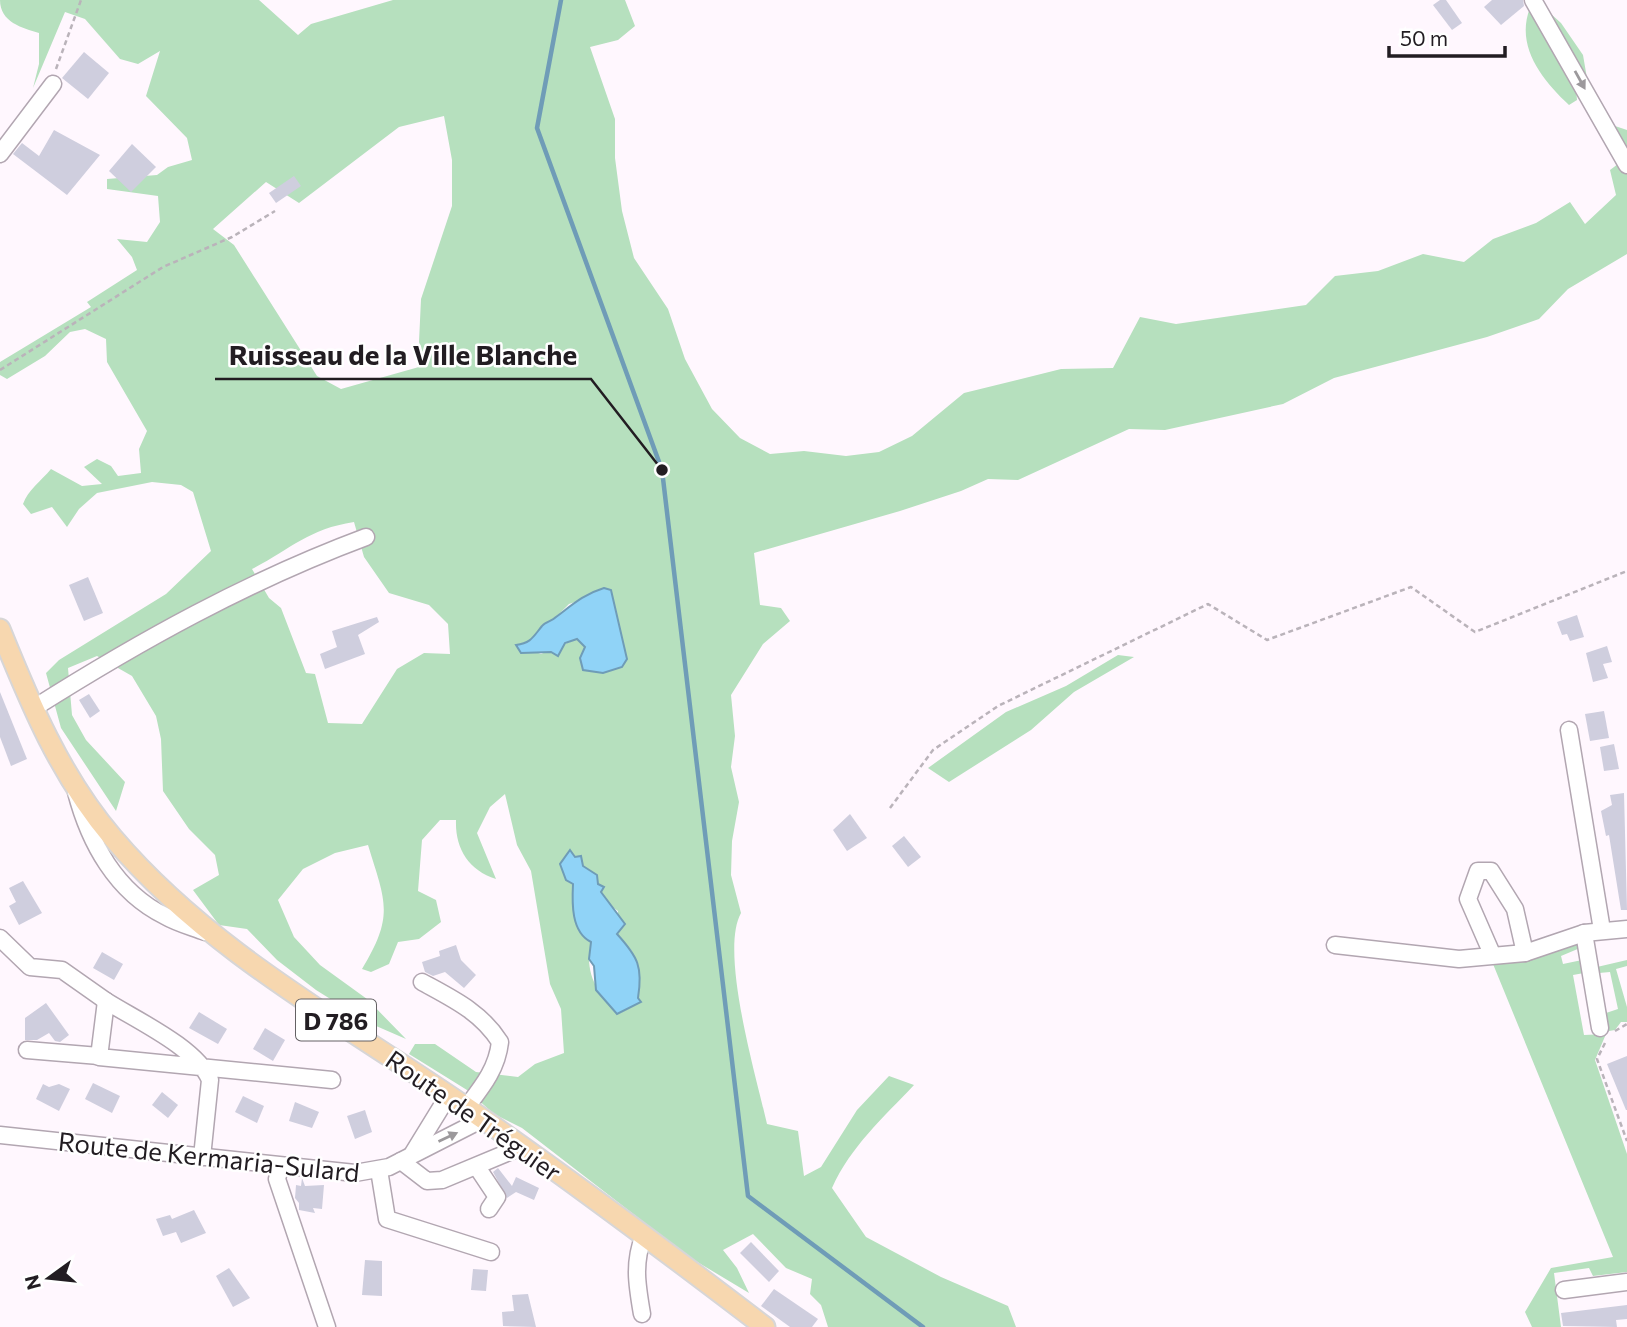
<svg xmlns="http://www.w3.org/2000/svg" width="1627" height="1327" viewBox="0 0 1627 1327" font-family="Commissioner,sans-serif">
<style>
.green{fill:#b6e0be;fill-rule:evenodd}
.water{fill:#90d3f7;stroke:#6f9cb7;stroke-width:2}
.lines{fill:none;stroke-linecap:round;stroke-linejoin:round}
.stream{stroke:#6f9cb7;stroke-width:4.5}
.building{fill:#cfcede}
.minor-casing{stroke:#b2a6b1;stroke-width:19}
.major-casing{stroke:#d7d6d7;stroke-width:23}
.path{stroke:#bab3ba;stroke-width:2.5;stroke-dasharray:5 3.5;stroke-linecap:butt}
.minor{stroke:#fff;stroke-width:16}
.major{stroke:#f7d7af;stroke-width:19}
.oneway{fill:#9c999c}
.labels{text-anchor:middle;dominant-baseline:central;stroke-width:5;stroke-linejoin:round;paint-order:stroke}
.shield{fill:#fff;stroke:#646164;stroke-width:2}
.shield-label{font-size:24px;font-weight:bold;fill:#221d22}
.street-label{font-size:26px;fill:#221d22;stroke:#fff}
.leader{fill:none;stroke:#221d22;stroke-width:2.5}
.callout-dot{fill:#221d22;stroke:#fff;stroke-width:2.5}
.callout-label{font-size:28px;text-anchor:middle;font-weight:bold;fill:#221d22;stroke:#fff;stroke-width:5;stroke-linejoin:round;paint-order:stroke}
</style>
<rect width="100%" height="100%" fill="#fff7fe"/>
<g class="green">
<path d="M0,0H259L298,35L311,24L393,0H625L635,26L618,40L590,47L615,119V158L622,211L634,258L668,309L685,359L712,409L740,438L770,454L804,451L846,456L879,452L912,436L964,393L1061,369L1113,368L1140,317L1176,324L1306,305L1335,276L1378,271L1423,254L1464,262L1493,239L1536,223L1570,202L1585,224L1616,195L1610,170L1618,164L1615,126L1627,130V254L1568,289L1539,319L1487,337L1334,378L1283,404L1165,430L1129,429L1018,480L988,479L961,491L900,511L754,553L760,605L781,608L790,621L763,644L731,695L735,736L731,767L739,802L732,841L731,875L741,913C719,952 757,1079 767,1124L798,1131L804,1176L821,1167L857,1110L889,1076L914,1085C883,1118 851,1146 832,1188L866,1237L941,1277L1008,1306L1016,1327H828L821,1305L810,1294L812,1279L786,1268L753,1234L723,1250L737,1268L749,1293L689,1257L522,1128L494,1114L467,1090L409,1054L415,1044H435L476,1072L518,1077L535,1064L564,1053L561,1009L550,984L531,871L517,845L505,794L490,807L477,833L496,879C468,870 455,848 456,820H440L422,840L418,891L436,900L441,922L419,939L398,942L389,964L371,972L362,969C395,915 385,901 368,845L335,853L303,869L278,900L294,937L320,965L367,999L406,1039L367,1022L316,990L277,960L247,929L219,925L193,890L219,875L215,855L189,829L163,791L161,739L156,716L132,676L97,656L68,668L72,715L86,740L125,782L116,811L61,728L46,673L59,660L166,594L211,551L193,492L181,485L152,482L97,493L79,509L67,527L52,507L31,514L23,504C28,490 41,481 51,469L82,486L102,484L84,467L97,459L111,466L118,476L141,473L139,449L147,431L107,362L106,339L85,329L70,332L45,356L7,379L0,375V362L91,307L87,302L137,270L132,257L117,239L147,242L160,222L158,196L107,189V179L157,175L168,167L192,160L187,138L146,96L160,51L138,64L120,59L85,19L65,12L33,88L39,64V33C22,28 0,22 0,0ZM444,116L452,160V206L421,299L419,342L426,365L341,389L317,376L234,245L213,229L266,182L299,203L399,127ZM354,522L364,557L389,593L429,605L448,624L450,654L424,653L397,669L362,724L328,723L315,674L306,673L281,608L269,598L252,569C291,549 308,529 354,522ZM611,590L612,605L603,673L584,670L580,658L585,647L577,639L541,654L516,645L527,643L539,634L542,625L555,618L569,604ZM583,866L597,875C598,891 605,903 618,911L617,934L632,951L638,998L641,1002L618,1014C602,997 589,982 589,958C589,952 591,947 591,941C585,905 561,907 583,866Z"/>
<path d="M1541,5L1561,23L1583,55L1588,84L1576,88L1577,100L1569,105C1542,80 1515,46 1530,8Z"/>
<path d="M1118,655L1134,657L1074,692L1031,730L949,782L928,768L1006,712L1066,686Z"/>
<path d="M1579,944L1580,948L1561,956L1563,964L1582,960L1584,973L1573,975L1584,1035L1606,1034L1595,1060L1627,1154V1272L1593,1276L1589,1268L1554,1273L1561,1327H1532L1525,1312L1551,1268L1613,1257L1493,964L1501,960L1530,958Z"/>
<path d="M1627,960V966L1616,969L1627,1007V1022H1621L1615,1030L1609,1031L1606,1013L1618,1009L1610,972L1599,973L1597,967Z"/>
</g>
<g class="water">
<path d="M604,588L611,590L627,659L622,667L603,673L583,670L580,658L585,647L577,639L565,643L558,656L551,652L521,653L516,645C531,643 533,637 542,626C545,622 552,621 556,617C572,605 584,594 604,588Z"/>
<path d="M570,850L575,857L581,856L583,866L597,875L598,884L604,887L601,892L625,924L617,934C638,957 643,967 638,998L641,1002L617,1014L596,990L594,966L589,959L591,942C571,932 572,903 573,884L566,880L560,864Z"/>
</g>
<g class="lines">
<path class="stream" d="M561,0L537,128L662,470L748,1196L923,1327"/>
</g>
<g class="building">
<path d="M1440,0H1446L1462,23L1452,30L1433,5Z"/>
<path d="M1492,0H1523L1524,6L1501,25L1484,7Z"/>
<path d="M84,52L109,73L88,99L62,78Z"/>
<path d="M54,130L100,155L67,195L13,154L22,143L39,156Z"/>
<path d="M132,144L156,167L131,192L109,171Z"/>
<path d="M294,176L301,186L276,203L269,193Z"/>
<path d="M88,577L103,613L84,621L69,585Z"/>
<path d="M1577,615L1584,637L1570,641L1567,634L1562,635L1557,622Z"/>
<path d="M377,617L379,622L358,635L365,654L325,669L320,654L337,647L332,631Z"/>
<path d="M1607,646L1612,662L1603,664L1608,678L1593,682L1586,653Z"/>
<path d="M0,692L27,759L11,766L0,737Z"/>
<path d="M89,694L100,711L90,718L79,700Z"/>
<path d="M1604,711L1609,738L1590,741L1585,714Z"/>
<path d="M1614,744L1619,769L1604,771L1600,747Z"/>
<path d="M1624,793L1627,910H1621L1609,835L1606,836L1601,811L1612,805L1610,795Z"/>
<path d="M850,814L867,838L847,851L833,830Z"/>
<path d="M904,836L921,857L908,867L892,846Z"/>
<path d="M23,881L42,913L19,925L9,906L16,902L9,888Z"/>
<path d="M456,945L461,960L476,975L464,988L445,972L433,976L425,972L422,962L440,956L439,951Z"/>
<path d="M102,952L123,964L114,980L93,968Z"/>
<path d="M46,1003L69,1035L60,1042L55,1041L49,1033L37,1040H25V1018Z"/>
<path d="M199,1012L227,1029L218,1044L189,1028Z"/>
<path d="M265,1028L285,1040L273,1061L253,1049Z"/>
<path d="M1627,1056V1110H1626L1607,1064Z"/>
<path d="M93,1083L120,1096L112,1113L85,1099Z"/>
<path d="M43,1084L49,1087L59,1084L70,1089L59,1111L36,1099Z"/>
<path d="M162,1092L178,1105L168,1118L152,1105Z"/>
<path d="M243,1096L264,1106L257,1123L235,1112Z"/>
<path d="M295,1102L319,1112L312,1128L289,1121Z"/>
<path d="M365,1110L372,1132L355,1139L347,1116Z"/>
<path d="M498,1168L512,1186L516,1177L539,1188L534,1200L516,1192L507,1198L493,1172Z"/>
<path d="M302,1178L305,1186L324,1185L322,1209L313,1208L315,1213L299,1210V1203L295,1198L296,1185L301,1186Z"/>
<path d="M194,1210L206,1233L181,1243L176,1232L163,1236L156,1219L170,1215L172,1219Z"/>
<path d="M751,1242L779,1271L769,1282L740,1253Z"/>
<path d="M365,1260L382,1261V1296L362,1295Z"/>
<path d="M229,1268L250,1298L233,1307L216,1276Z"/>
<path d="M473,1269L488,1270L486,1291L471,1290Z"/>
<path d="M774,1289L818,1319L812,1327H790L761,1306Z"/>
<path d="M528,1294L536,1327L503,1326L502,1312L514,1311L512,1295Z"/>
<path d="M1627,1305V1319L1616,1320L1617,1327L1563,1326L1561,1313Z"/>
</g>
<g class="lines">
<defs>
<g id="minor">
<path d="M1533,0L1627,165"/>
<path d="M0,154L53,84"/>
<path d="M34,708C140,641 248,581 366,537"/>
<path d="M1569,730L1602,930"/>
<path d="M76,792C89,842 116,892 165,916C177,923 192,927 205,932"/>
<path d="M1584,933L1600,1028"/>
<path d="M0,938L30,967L62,970L106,1001"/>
<path d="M1335,945L1459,959L1525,953L1584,933L1627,929"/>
<path d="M1492,954L1468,899L1478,871H1491L1515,909L1525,953"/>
<path d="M422,982C453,999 481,1012 500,1042C497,1069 482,1087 466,1108"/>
<path d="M27,1050L99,1056"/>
<path d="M0,1135L355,1173L389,1167L483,1119"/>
<path d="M413,1153L448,1096"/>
<path d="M202,1157L210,1080C197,1048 136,1020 106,1001L99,1057L332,1080"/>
<path d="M401,1161L427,1181L442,1180L521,1147"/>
<path d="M477,1167L497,1197L489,1209"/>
<path d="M280,1168L277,1179L327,1327"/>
<path d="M379,1170L387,1219L491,1252"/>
<path d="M1564,1290L1627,1282"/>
<path d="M642,1314C637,1285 633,1263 644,1235"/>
</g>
<path id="major" d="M0,629C30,703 60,776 113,838C214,957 357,1030 483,1119C579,1186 672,1256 765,1327"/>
</defs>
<use href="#minor" class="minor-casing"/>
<use href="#major" class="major-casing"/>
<g class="path">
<path d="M56,69L81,0"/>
<path d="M0,370L163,267L232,237L275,211"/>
<path d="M890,808L933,750L998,706L1208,604L1267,640L1411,587L1475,632L1627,571"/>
<path d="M1615,1031L1627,1024"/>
<path d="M1605,1043L1597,1059L1627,1141"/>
</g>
<use href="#minor" class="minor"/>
<use href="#major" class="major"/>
</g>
<defs><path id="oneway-solid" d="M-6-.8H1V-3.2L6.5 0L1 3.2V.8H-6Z" transform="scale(1.75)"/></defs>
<g class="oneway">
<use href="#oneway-solid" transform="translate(1580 80) rotate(61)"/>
<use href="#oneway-solid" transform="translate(448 1137) rotate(-25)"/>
</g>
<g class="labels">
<rect class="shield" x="296" y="999.5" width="80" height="41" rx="5"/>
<g class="shield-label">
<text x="336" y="1020">D 786</text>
</g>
<g class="street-label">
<text transform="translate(474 1115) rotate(35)">Route de Tréguier</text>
<text transform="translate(209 1156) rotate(6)">Route de Kermaria-Sulard</text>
</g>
</g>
<path class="leader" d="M662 470L591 379H215"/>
<circle class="callout-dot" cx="662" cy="470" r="7"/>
<g class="callout-label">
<text x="403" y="365">Ruisseau de la Ville Blanche</text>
</g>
<g transform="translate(49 1278) rotate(255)" stroke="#ffffff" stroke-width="5" paint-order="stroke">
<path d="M0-5L12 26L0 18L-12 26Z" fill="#221d22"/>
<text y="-10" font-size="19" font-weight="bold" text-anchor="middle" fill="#221d22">N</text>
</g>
<path d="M1389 46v10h116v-10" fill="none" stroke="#221d22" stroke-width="3.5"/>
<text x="1400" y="46" font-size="21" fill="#221d22" stroke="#ffffff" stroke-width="5" paint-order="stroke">50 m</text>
</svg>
